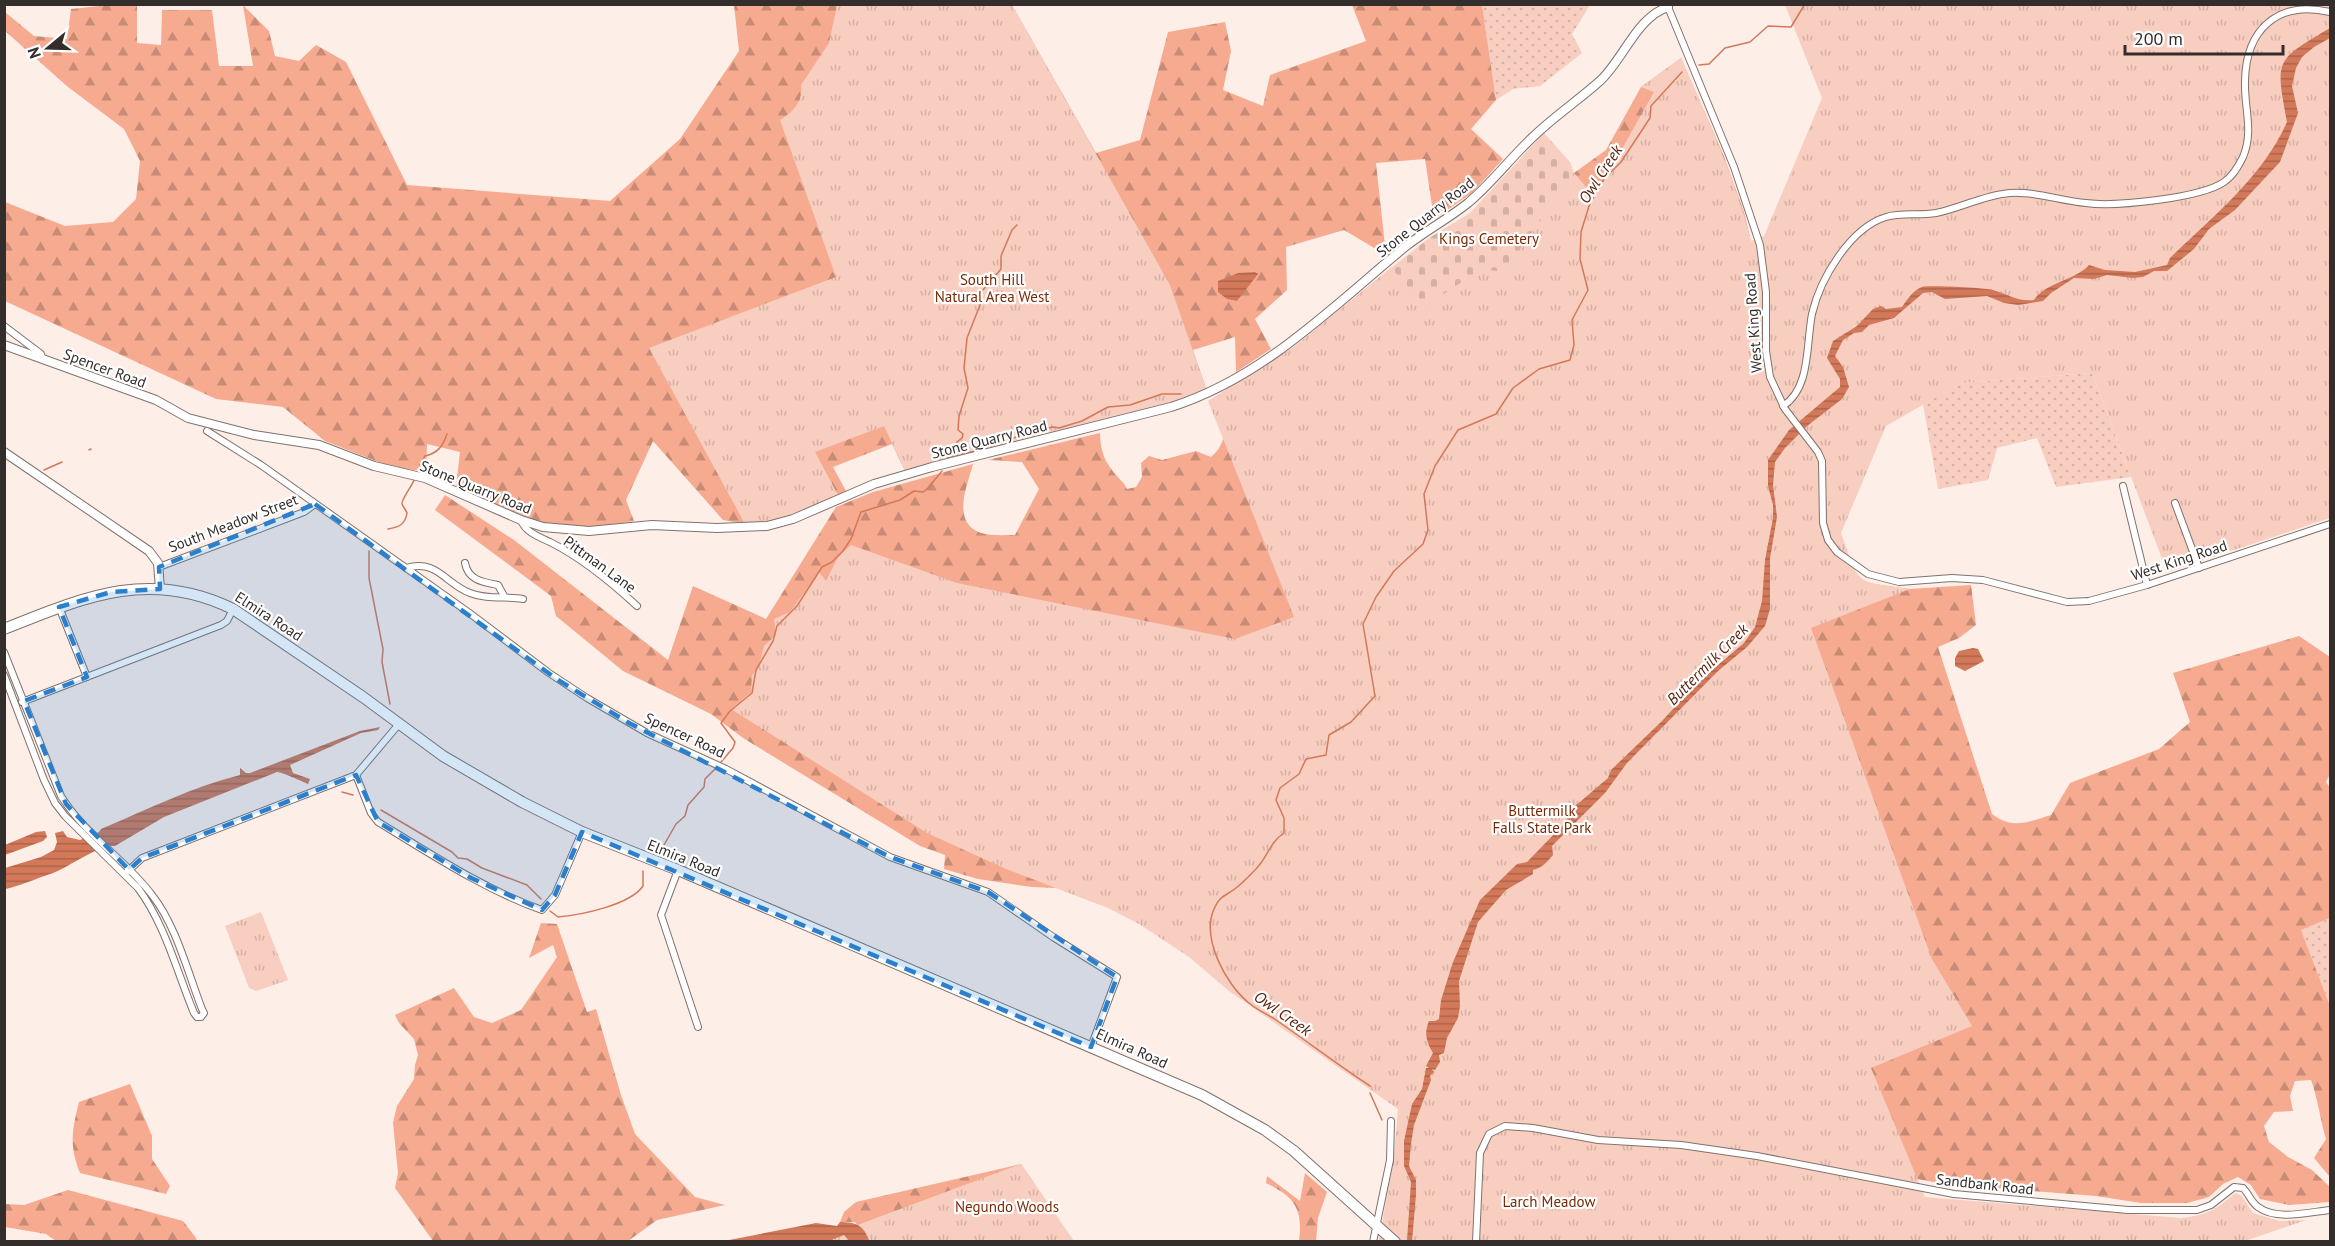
<svg xmlns="http://www.w3.org/2000/svg" width="2335" height="1246" viewBox="0 0 2335 1246" font-family="'PT Sans',sans-serif">
<style>
.grass{fill:url(#grass-dots)}
.forest{fill:url(#forest-firs)}
.cemetery{fill:url(#cemetery-stones)}
.park{fill:url(#park-tufts)}
.water{fill:url(#water-rules)}
.lines{fill:none;stroke-linecap:round;stroke-linejoin:round}
.stream{stroke:#d37959;stroke-width:1.5}
.minor-casing{stroke:#80726d;stroke-width:8}
.tertiary-casing{stroke:#80726d;stroke-width:10}
.trunk-casing{stroke:#80726d;stroke-width:12}
.minor{stroke:#fff;stroke-width:6}
.tertiary{stroke:#fff;stroke-width:8}
.trunk{stroke:#fff;stroke-width:10}
.marked{fill:#2a80ce;fill-opacity:0.2;stroke:#2a80ce;stroke-width:4.5;stroke-dasharray:12 8;stroke-linejoin:round}
.labels{text-anchor:middle;dominant-baseline:central;stroke-width:4.5;stroke-linejoin:round;paint-order:stroke}
.street-label{font-size:15px;fill:#332d2b;stroke:#fff}
.park-label{font-size:15px;fill:#7b2904;stroke:#fff}
.water-label{font-size:16px;font-style:italic;fill:#5d230d;stroke:#fff}
</style>
<defs>
<pattern id="grass-dots" width="8" height="8" patternUnits="userSpaceOnUse" patternTransform="scale(1.5)"><rect width="8" height="8" fill="#f8cec0"/><path d="M2 2h.1M6 6h.1" fill="none" stroke="#d5b1a5" stroke-width="1.8" stroke-linecap="round"/></pattern>
<pattern id="forest-firs" width="22" height="20" patternUnits="userSpaceOnUse" patternTransform="scale(1.5)"><rect width="22" height="20" fill="#f6aa90"/><path d="M5 1l3.5 6h-7zM16 11l3.5 6h-7z" fill="#c88b76"/></pattern>
<pattern id="cemetery-stones" width="16" height="16" patternUnits="userSpaceOnUse" patternTransform="scale(1.5)"><rect width="16" height="16" fill="#f8cec0"/><path d="M2 7V4a2 2 0 0 1 4 0v3zM10 15v-3a2 2 0 0 1 4 0v3z" fill="#d5b1a5"/></pattern>
<pattern id="park-tufts" width="24" height="20" patternUnits="userSpaceOnUse" patternTransform="scale(1.5)"><rect width="24" height="20" fill="#f8cec0"/><path d="M3 7l-1-3M5 7V3M7 7l1-3M15 17l-1-3M17 17v-4M19 17l1-3" fill="none" stroke="#d5b1a5"/></pattern>
<pattern id="water-rules" width="6" height="5" patternUnits="userSpaceOnUse" patternTransform="scale(1.5)"><rect width="6" height="5" fill="#d37959"/><path d="M0 2.5h6" fill="none" stroke="#ac644a"/></pattern>
</defs>
<rect width="100%" height="100%" fill="#feeee8"/>
<g class="grass">
<path d="M1482,5H1590L1572,34L1582,53L1540,86L1513,89L1496,100Z"/>
<path d="M2092,373L2131,477L2056,487L2037,438L1997,448L1988,480L1938,489L1923,404L1961,383Z"/>
<path d="M2330,918V1006L2301,930Z"/>
</g>
<g class="forest">
<path d="M5,5V12L34,36L67,39L71,9L109,5H137V43L161,45L162,10H212L219,66H253L243,5L269,31L275,56L299,61L316,45L346,62L407,185L610,201L680,139L739,51L734,5H1012L1096,153L1140,140L1168,32L1225,22L1231,51L1223,90L1263,106L1270,75L1366,41L1352,5H1482L1496,100L1471,129L1503,159L1472,193L1434,219L1425,159L1376,163L1386,255L1344,230L1286,247L1287,290L1255,319L1271,349L1236,372L1235,337L1193,350L1207,391L905,471L892,444L833,467L846,491L784,520L745,524L723,520L653,441L626,500L634,521C604,527 566,530 537,521C509,513 482,498 456,486L460,452L427,444L426,471L394,468L325,441L283,407L216,399L5,301V202L65,226L113,222L136,199L140,161L124,129L68,87L5,31Z"/>
<path d="M1681,58L1723,154L1744,212L1821,533L1856,576L1867,583L1910,589L1971,585L1976,625L1959,638L1938,647L1992,814C2013,830 2028,822 2051,815L2070,783L2159,749L2190,722L2173,673L2299,636L2330,657V774L2326,782L2330,788V918L2301,930L2330,1006V1177L2314,1158L2326,1139C2320,1119 2318,1099 2311,1080L2295,1081L2290,1096L2293,1111L2274,1112L2264,1126L2269,1142L2288,1157L2312,1170L2330,1187V1202L2289,1205L2260,1199L2251,1185L2238,1177L2223,1184L2209,1197L2187,1203H2141L2096,1196L1945,1184L1855,1168L1209,957L1076,889L1032,887L978,879L944,869L945,855L920,846L743,738L711,714L623,671L556,616L551,596L435,510L445,495L514,540L668,660L693,586L766,619L836,507L873,492L973,464C968,484 950,522 981,533C990,536 1004,535 1015,535L1039,489L1022,462L988,460L1100,433C1100,446 1103,459 1112,470C1117,478 1123,480 1127,489L1136,487L1142,477L1141,463L1149,456L1162,460L1196,451L1211,457C1231,441 1225,414 1225,390L1294,347L1391,268L1425,306L1482,269L1504,272L1574,173L1606,150L1641,87Z"/>
<path d="M541,923L557,924L587,1012L596,1009L621,1095L635,1134L695,1197L725,1205L657,1220L628,1241H433L395,1188L398,1173L393,1123L397,1106L414,1079L415,1065L418,1055L414,1039L399,1023L395,1015L454,988L474,1017L492,1023L521,1010L557,957L553,945L529,958Z"/>
<path d="M130,1084L152,1136V1159L170,1186L166,1194L80,1173C69,1145 72,1130 79,1102Z"/>
<path d="M1021,1164L1060,1221L1024,1242L869,1241L855,1222H840L844,1212L856,1202Z"/>
<path d="M1305,1173L1327,1192L1318,1218L1316,1241H1299C1303,1209 1295,1197 1266,1183L1267,1176L1300,1201Z"/>
<path d="M68,1190L183,1221L196,1238L197,1241H56L46,1234L5,1227V1204L24,1205Z"/>
</g>
<path class="cemetery" d="M1544,133L1570,162L1574,173L1504,273L1482,269L1425,306L1391,268L1429,238L1470,213Z"/>
<g class="park">
<path d="M837,5H1012L1170,285L1207,391L1182,401L905,471L884,426L815,452L838,495L784,520L745,524L649,348L836,277L780,120C793,112 803,102 801,85L829,43Z"/>
<path d="M1785,5H2330V518L2167,572L2092,373L1961,383L1886,426L1841,533C1860,586 1853,581 1910,589L1811,628L1932,959L1972,1026L1871,1068L1925,1197L2181,1218C2207,1215 2216,1210 2235,1193L2241,1195L2253,1213L2279,1221L2306,1220L2242,1242L1379,1241L1394,1154L1398,1109L1229,991L1189,957L1139,924L1108,908L1006,869L927,833L731,709L751,692L752,675L758,669L764,646L776,635L774,619L790,612L819,572L826,581L838,557L851,545L957,583L1235,639L1294,617L1208,401L1294,347L1391,268L1425,306L1482,269L1504,272L1574,173L1595,197L1654,92L1641,87L1681,58C1707,118 1735,177 1751,241L1764,236L1822,98Z"/>
<path d="M261,912L288,980L256,991L249,988L225,926Z"/>
<path d="M1021,1164L1074,1241L765,1242L852,1227Z"/>
</g>
<g class="water">
<path d="M2330,28V38L2314,47L2302,57L2296,68L2292,86L2298,113L2280,162L2235,210L2209,229L2194,249L2167,271H2154L2143,277L2133,278L2107,275L2094,279L2074,278L2051,293L2043,301L2018,305L2004,303L1987,296L1945,299L1932,292L1923,293L1894,318L1869,325L1862,332L1854,333L1843,340L1835,356L1843,367L1849,387L1842,399L1807,426L1785,448L1775,462L1773,485L1777,517L1770,558V609L1765,626L1747,647L1718,671L1627,763L1605,793L1552,846L1553,855C1547,862 1542,868 1533,870V874L1506,890L1478,922L1459,981L1460,1006L1458,1018L1447,1038L1444,1053L1439,1055L1440,1062L1435,1070L1432,1069L1434,1072L1430,1076L1431,1080L1414,1125L1411,1144L1409,1166L1416,1180V1195L1412,1241H1407L1411,1182L1404,1166V1141L1412,1104L1422,1089L1426,1068H1429L1426,1066L1433,1053C1426,1042 1424,1033 1429,1021H1435L1439,1019L1441,1000L1453,962L1480,900L1517,864L1527,862L1563,825L1574,807L1608,778L1611,770L1662,721L1698,682L1744,643L1755,627L1762,601L1765,560L1773,518V505L1768,486V460L1789,430L1840,387V379L1827,358L1833,341L1857,326L1873,309L1881,306L1886,309L1902,307C1907,300 1913,290 1922,287C1927,285 1987,288 1993,290C2007,294 2018,302 2034,300C2046,282 2076,280 2089,265L2105,270L2135,272L2167,265L2170,258C2213,216 2262,178 2287,122C2275,58 2275,61 2330,28Z"/>
<path d="M1255,272L1258,274L1237,301L1227,299L1218,292V281L1238,273Z"/>
<path d="M1973,648L1978,649L1984,661L1965,671L1955,666V658L1959,651Z"/>
<path d="M380,727L378,730L361,733L290,765L293,773L310,779L308,784C301,781 282,772 277,772L164,817L115,846C98,844 67,869 50,874C35,879 20,886 5,889V868L41,857L54,850L57,842L55,833L63,831L67,837L80,840L99,832L101,829C146,810 192,787 240,775V768L246,773H250L360,731Z"/>
<path d="M45,831L47,837L43,841L5,855V845L36,832Z"/>
<path d="M840,1222C856,1222 864,1225 869,1241H849L844,1235L829,1241H724L816,1223L837,1226Z"/>
</g>
<g class="lines">
<g class="stream">
<path d="M1699,65L1709,64L1725,48L1750,42L1768,26L1791,27L1805,4"/>
<path d="M89,450L91,449"/>
<path d="M949,457L980,450L1028,433L1053,427L1059,428L1082,421L1108,407L1130,405L1162,394H1181"/>
<path d="M948,458L957,442L962,438L963,434L958,430L959,416L968,388L964,368L967,338L980,305L982,291L1001,269V256L1012,230L1017,225"/>
<path d="M420,465L425,456C438,453 443,446 447,434"/>
<path d="M44,470L62,462"/>
<path d="M388,529C399,527 405,525 407,513C406,510 403,507 402,504C401,500 412,486 414,480"/>
<path d="M369,551V578L383,649L382,662L390,704"/>
<path d="M721,762L733,748L735,742L721,723L730,711L752,693L756,670L773,641L777,626L797,606L822,567L832,562L843,551L851,539L861,512L900,500L914,491L923,492L928,488L942,471"/>
<path d="M342,792L353,795"/>
<path d="M381,810L452,852L458,858L467,859L482,868L527,885L541,899"/>
<path d="M660,852L676,824L685,816L688,805L704,787L705,779L715,769"/>
<path d="M550,911L558,917C581,915 630,905 643,886V871"/>
<path d="M1370,1086C1338,1065 1308,1042 1276,1020C1267,1014 1257,1010 1249,1003C1226,985 1201,938 1214,909C1220,895 1226,896 1236,888C1244,882 1250,875 1256,869C1268,857 1269,843 1284,833V818L1276,800L1280,788L1299,774L1306,759L1326,755L1329,735L1351,722L1375,696L1363,624L1376,597L1394,571L1423,544L1428,530L1424,494L1435,466L1458,430L1496,414L1513,388L1539,369L1570,360L1574,345L1572,320L1588,290L1580,259L1581,232L1590,203L1604,179L1621,162L1650,118L1651,106L1682,72"/>
<path d="M1370,1093L1382,1120"/>
</g>
<defs>
<g id="minor">
<path d="M1668,7L1734,167L1760,245L1766,292V351L1770,377L1785,409L1818,452L1822,461L1823,523L1828,540L1837,552L1868,574L1899,582L1952,578L1983,580L2067,602L2089,601L2147,585L2330,524"/>
<path d="M4,326L41,354L42,359"/>
<path d="M1783,406C1811,388 1806,344 1812,314C1820,279 1850,228 1886,217C1902,212 1919,216 1936,213C1961,208 1984,195 2010,193C2035,191 2061,201 2086,203C2115,207 2201,198 2224,182C2233,176 2238,167 2243,157C2254,131 2244,108 2245,81C2246,29 2278,0 2330,12"/>
<path d="M207,431L261,465L468,612L549,673L587,698L647,733L726,769L890,857L988,892L1053,937L1117,977L1091,1047"/>
<path d="M2123,486L2147,585"/>
<path d="M2175,503L2199,568"/>
<path d="M521,520C525,532 539,537 550,542C582,558 611,582 637,606"/>
<path d="M465,563C468,580 482,582 498,585L504,596"/>
<path d="M159,567L304,512L315,504"/>
<path d="M406,568C438,559 444,583 470,593C487,600 506,596 523,599"/>
<path d="M59,607L87,677"/>
<path d="M4,652L61,796C85,835 125,859 152,895C176,925 188,973 202,1009L204,1013L201,1017H197L194,1013C177,972 165,924 138,888L65,816L55,803L44,780L4,675"/>
<path d="M22,702L221,625L227,621L233,609"/>
<path d="M356,775L371,813L378,822C431,854 483,889 542,910L555,895L582,832"/>
<path d="M678,870L661,915L698,1027"/>
<path d="M127,872L142,858L356,775L399,724"/>
<path d="M1373,1242L1390,1160L1391,1121"/>
<path d="M1476,1242L1480,1153L1489,1134L1505,1126L1533,1128L1598,1140L1681,1145L1757,1156L1954,1194L2128,1210H2197L2211,1205L2234,1187L2243,1188C2249,1194 2251,1202 2258,1207C2277,1221 2309,1212 2330,1210"/>
</g>
<g id="tertiary">
<path d="M4,345L156,400L188,418L254,435L319,445L374,466L425,478L521,520L543,527L589,531L652,525L717,528L767,526L793,519L874,484L932,467L1171,407C1263,378 1332,307 1405,247C1425,231 1448,219 1468,203C1493,182 1512,156 1535,135C1556,115 1580,99 1601,80C1624,58 1637,17 1668,7V4"/>
<path d="M4,452L149,551L158,563L160,589"/>
</g>
<path id="trunk" d="M4,629C84,597 150,568 233,609L363,697L443,756L522,802L582,832L678,870L1202,1095L1265,1130L1294,1151L1395,1242"/>
</defs>
<use href="#minor" class="minor-casing"/>
<use href="#tertiary" class="tertiary-casing"/>
<use href="#trunk" class="trunk-casing"/>
<use href="#minor" class="minor"/>
<use href="#tertiary" class="tertiary"/>
<use href="#trunk" class="trunk"/>
</g>
<path class="marked" d="M315,504L558,680L629,723L890,857L988,892L1117,977L1091,1047L582,832L555,895L542,910L471,878L378,822L356,775L142,858L129,870L66,804L24,701L87,677L59,607L111,592L160,589L159,567Z"/>
<g class="labels">
<g class="street-label">
<text transform="translate(1425 217) rotate(-38)">Stone Quarry Road</text>
<text transform="translate(1753 323) rotate(-94)">West King Road</text>
<text transform="translate(105 368) rotate(20)">Spencer Road</text>
<text transform="translate(989 439) rotate(-14)">Stone Quarry Road</text>
<text transform="translate(476 487) rotate(22)">Stone Quarry Road</text>
<text transform="translate(233 523) rotate(-21)">South Meadow Street</text>
<text transform="translate(2179 560) rotate(-18)">West King Road</text>
<text transform="translate(600 564) rotate(36)">Pittman Lane</text>
<text transform="translate(269 616) rotate(33)">Elmira Road</text>
<text transform="translate(685 735) rotate(25)">Spencer Road</text>
<text transform="translate(684 858) rotate(22)">Elmira Road</text>
<text transform="translate(1132 1048) rotate(24)">Elmira Road</text>
<text transform="translate(1985 1184) rotate(6)">Sandbank Road</text>
</g>
<g class="park-label">
<text x="1489" y="238">Kings Cemetery</text>
<text x="992" y="279">South Hill<tspan x="992" dy="17">Natural Area West</tspan></text>
<text x="1542" y="810">Buttermilk<tspan x="1542" dy="17">Falls State Park</tspan></text>
<text x="1549" y="1201">Larch Meadow</text>
<text x="1007" y="1206">Negundo Woods</text>
</g>
<g class="water-label">
<text transform="translate(1600 174) rotate(-57)">Owl Creek</text>
<text transform="translate(1707 664) rotate(-45)">Buttermilk Creek</text>
<text transform="translate(1283 1013) rotate(35)">Owl Creek</text>
</g>
</g>
<rect width="2335" height="1246" fill="none" stroke="#332d2b" stroke-width="12"/>
<g transform="translate(48 48) rotate(251)" stroke="#ffffff" stroke-width="4.5" paint-order="stroke">
<path d="M0-4.5L10 22L0 15L-10 22Z" fill="#332d2b"/>
<text y="-9" font-size="16" font-weight="bold" text-anchor="middle" fill="#332d2b">N</text>
</g>
<path d="M2125 45v9h158v-9" fill="none" stroke="#332d2b" stroke-width="3"/>
<text x="2134" y="45" font-size="18" fill="#332d2b" stroke="#ffffff" stroke-width="4.5" paint-order="stroke">200 m</text>
</svg>
